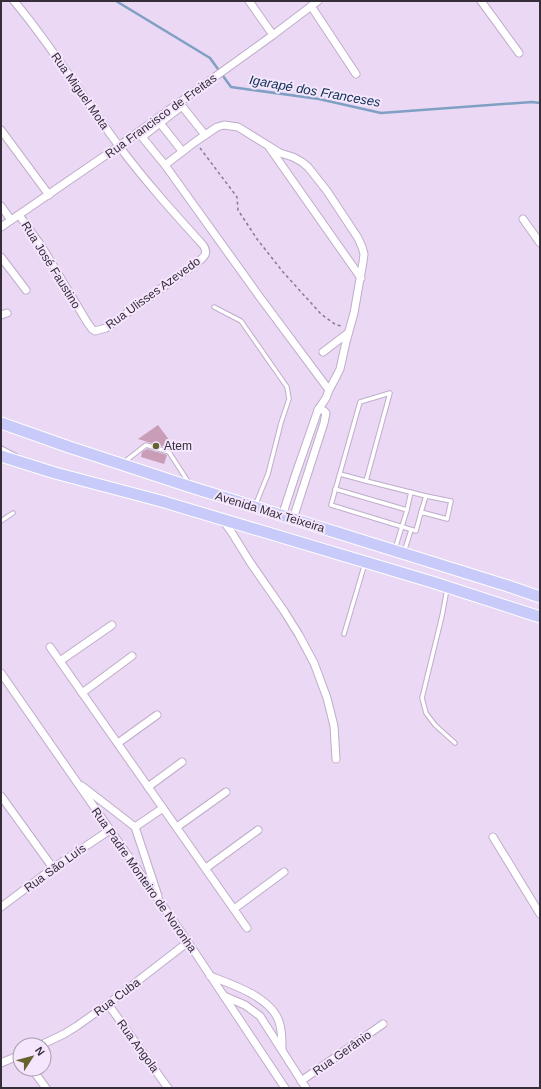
<svg xmlns="http://www.w3.org/2000/svg" width="541" height="1089" viewBox="0 0 541 1089" font-family="Arial,sans-serif">
<style>
.lines{fill:none;stroke-linecap:round;stroke-linejoin:round}
.stream{stroke:#7fa0c2;stroke-width:2.5}
.building{fill:#ca9db7}
.service-casing{stroke:#bfadca;stroke-width:5.5}
.minor-casing{stroke:#bfadca;stroke-width:9}
.primary-casing{stroke:#fff;stroke-width:13}
.path{stroke:#877b8e;stroke-width:1.5;stroke-dasharray:3 3;stroke-linecap:butt}
.service{stroke:#fff;stroke-width:3.5}
.minor{stroke:#fff;stroke-width:7}
.primary{stroke:#c8cbfa;stroke-width:11}
.poi-dot{fill:#656431;stroke:#f5e6fe;stroke-width:1.5}
.labels{text-anchor:middle;dominant-baseline:central;stroke-width:4;stroke-linejoin:round;paint-order:stroke}
.street-label{font-size:12px;fill:#352e39;stroke:#f5e6fe}
.poi-label{font-size:12px;fill:#352e39;stroke:#f5e6fe;text-anchor:start}
.water-label{font-size:13px;font-style:italic;fill:#092e50;stroke:#f5e6fe}
</style>
<rect width="100%" height="100%" fill="#ead8f5"/>
<g class="lines">
<path class="stream" d="M116,1L210,58L231,87L319,99L381,113L532,102L540,103"/>
</g>
<g class="building">
<path d="M158,425L170,441L168,448L138,439Z"/>
<path d="M147,449L167,455L164,464L141,457L142,452Z"/>
</g>
<g class="lines">
<defs>
<g id="service">
<path d="M214,307L241,321L287,387L289,399L281,423L268,474L255,506"/>
<path d="M390,393L366,481L426,496L451,501L447,519L421,512L416,531L331,505L360,402Z"/>
<path d="M1,448L16,456"/>
<path d="M123,463L146,445L169,452L189,483"/>
<path d="M340,474L366,481"/>
<path d="M335,489L407,510L411,492"/>
<path d="M421,512L426,496"/>
<path d="M1,521L13,513"/>
<path d="M395,549L407,510"/>
<path d="M404,552L411,530"/>
<path d="M447,589L442,616L422,698L426,713L435,725L455,743"/>
<path d="M344,634L365,563"/>
</g>
<g id="minor">
<path d="M14,1C52,46 83,98 119,146C145,181 174,213 203,245C209,253 204,257 198,262L106,328L95,331L92,329L87,322L42,247L19,215"/>
<path d="M249,1L273,35"/>
<path d="M481,1L519,53"/>
<path d="M311,6L356,74"/>
<path d="M160,123L182,151"/>
<path d="M1,130L49,195"/>
<path d="M269,147L361,278"/>
<path d="M165,165L142,137L182,106L205,135"/>
<path d="M1,206L11,220"/>
<path d="M523,219L540,243"/>
<path d="M1,227L119,146L273,35L318,1"/>
<path d="M1,257L26,290"/>
<path d="M1,315L7,313"/>
<path d="M323,352L348,333"/>
<path d="M282,516L295,476L318,410L326,398L329,390L336,377L340,369L346,342L354,313L363,262L364,254L362,247L358,238L327,191L308,167L302,162L293,157L280,153L238,127L224,125L217,127L195,142L165,165L259,296L329,390"/>
<path d="M222,519L232,533L250,562L284,611L299,635L314,663L327,698L334,726L336,759"/>
<path d="M293,519L324,423L326,413C324,410 322,409 318,410"/>
<path d="M50,647L247,928"/>
<path d="M60,661L112,625"/>
<path d="M1,673L188,942L285,1088"/>
<path d="M82,693L132,656"/>
<path d="M118,743L157,715"/>
<path d="M82,786L135,827L158,896"/>
<path d="M148,787L182,762"/>
<path d="M1,796L53,868"/>
<path d="M135,827L163,808"/>
<path d="M177,827L226,792"/>
<path d="M493,837L540,914"/>
<path d="M206,868L258,830"/>
<path d="M1,907L53,868L110,830"/>
<path d="M234,909L284,872"/>
<path d="M210,976C231,984 268,996 278,1019C282,1028 282,1039 282,1050"/>
<path d="M224,996L245,1005L260,1016L306,1088"/>
<path d="M108,1004L168,1088"/>
<path d="M41,1045L64,1034L77,1026L108,1004L188,942"/>
<path d="M1,1063L20,1055"/>
<path d="M32,1069L46,1088"/>
<path d="M301,1081L383,1024"/>
</g>
<g id="primary">
<path d="M1,423L69,447L191,487L508,586L540,597"/>
<path d="M1,456L55,473L161,501L432,582L540,617"/>
</g>
</defs>
<use href="#service" class="service-casing"/>
<use href="#minor" class="minor-casing"/>
<use href="#primary" class="primary-casing"/>
<path class="path" d="M200,148L237,197L238,210L257,239L283,272L321,314L336,325L342,326"/>
<use href="#service" class="service"/>
<use href="#minor" class="minor"/>
<use href="#primary" class="primary"/>
</g>
<circle class="poi-dot" cx="156" cy="446" r="4"/>
<g class="labels">
<g class="street-label">
<text transform="translate(80 91) rotate(55)">Rua Miguel Mota</text>
<text transform="translate(161 116) rotate(-36)">Rua Francisco de Freitas</text>
<text transform="translate(51 265) rotate(58)">Rua José Faustino</text>
<text transform="translate(153 293) rotate(-36)">Rua Ulisses Azevedo</text>
<text transform="translate(270 512) rotate(17)">Avenida Max Teixeira</text>
<text transform="translate(55 868) rotate(-36)">Rua São Luís</text>
<text transform="translate(144 880) rotate(55)">Rua Padre Monteiro de Noronha</text>
<text transform="translate(117 997) rotate(-37)">Rua Cuba</text>
<text transform="translate(138 1046) rotate(54)">Rua Angola</text>
<text transform="translate(342 1053) rotate(-35)">Rua Gerânio</text>
</g>
<g class="poi-label">
<text x="164" y="446">Atem</text>
</g>
<g class="water-label">
<text transform="translate(315 91) rotate(10)">Igarapé dos Franceses</text>
</g>
</g>
<rect width="541" height="1089" fill="none" stroke="#352e39" stroke-width="4"/>
<g transform="translate(32 1057) rotate(54)"><circle r="19" fill="#f5e6fe" stroke="#a89caf"/>
<path d="M0-3L7 15L0 10L-7 15Z" fill="#656431"/>
<text y="-6" font-size="11" font-weight="bold" text-anchor="middle" fill="#352e39">N</text>
</g>
</svg>
